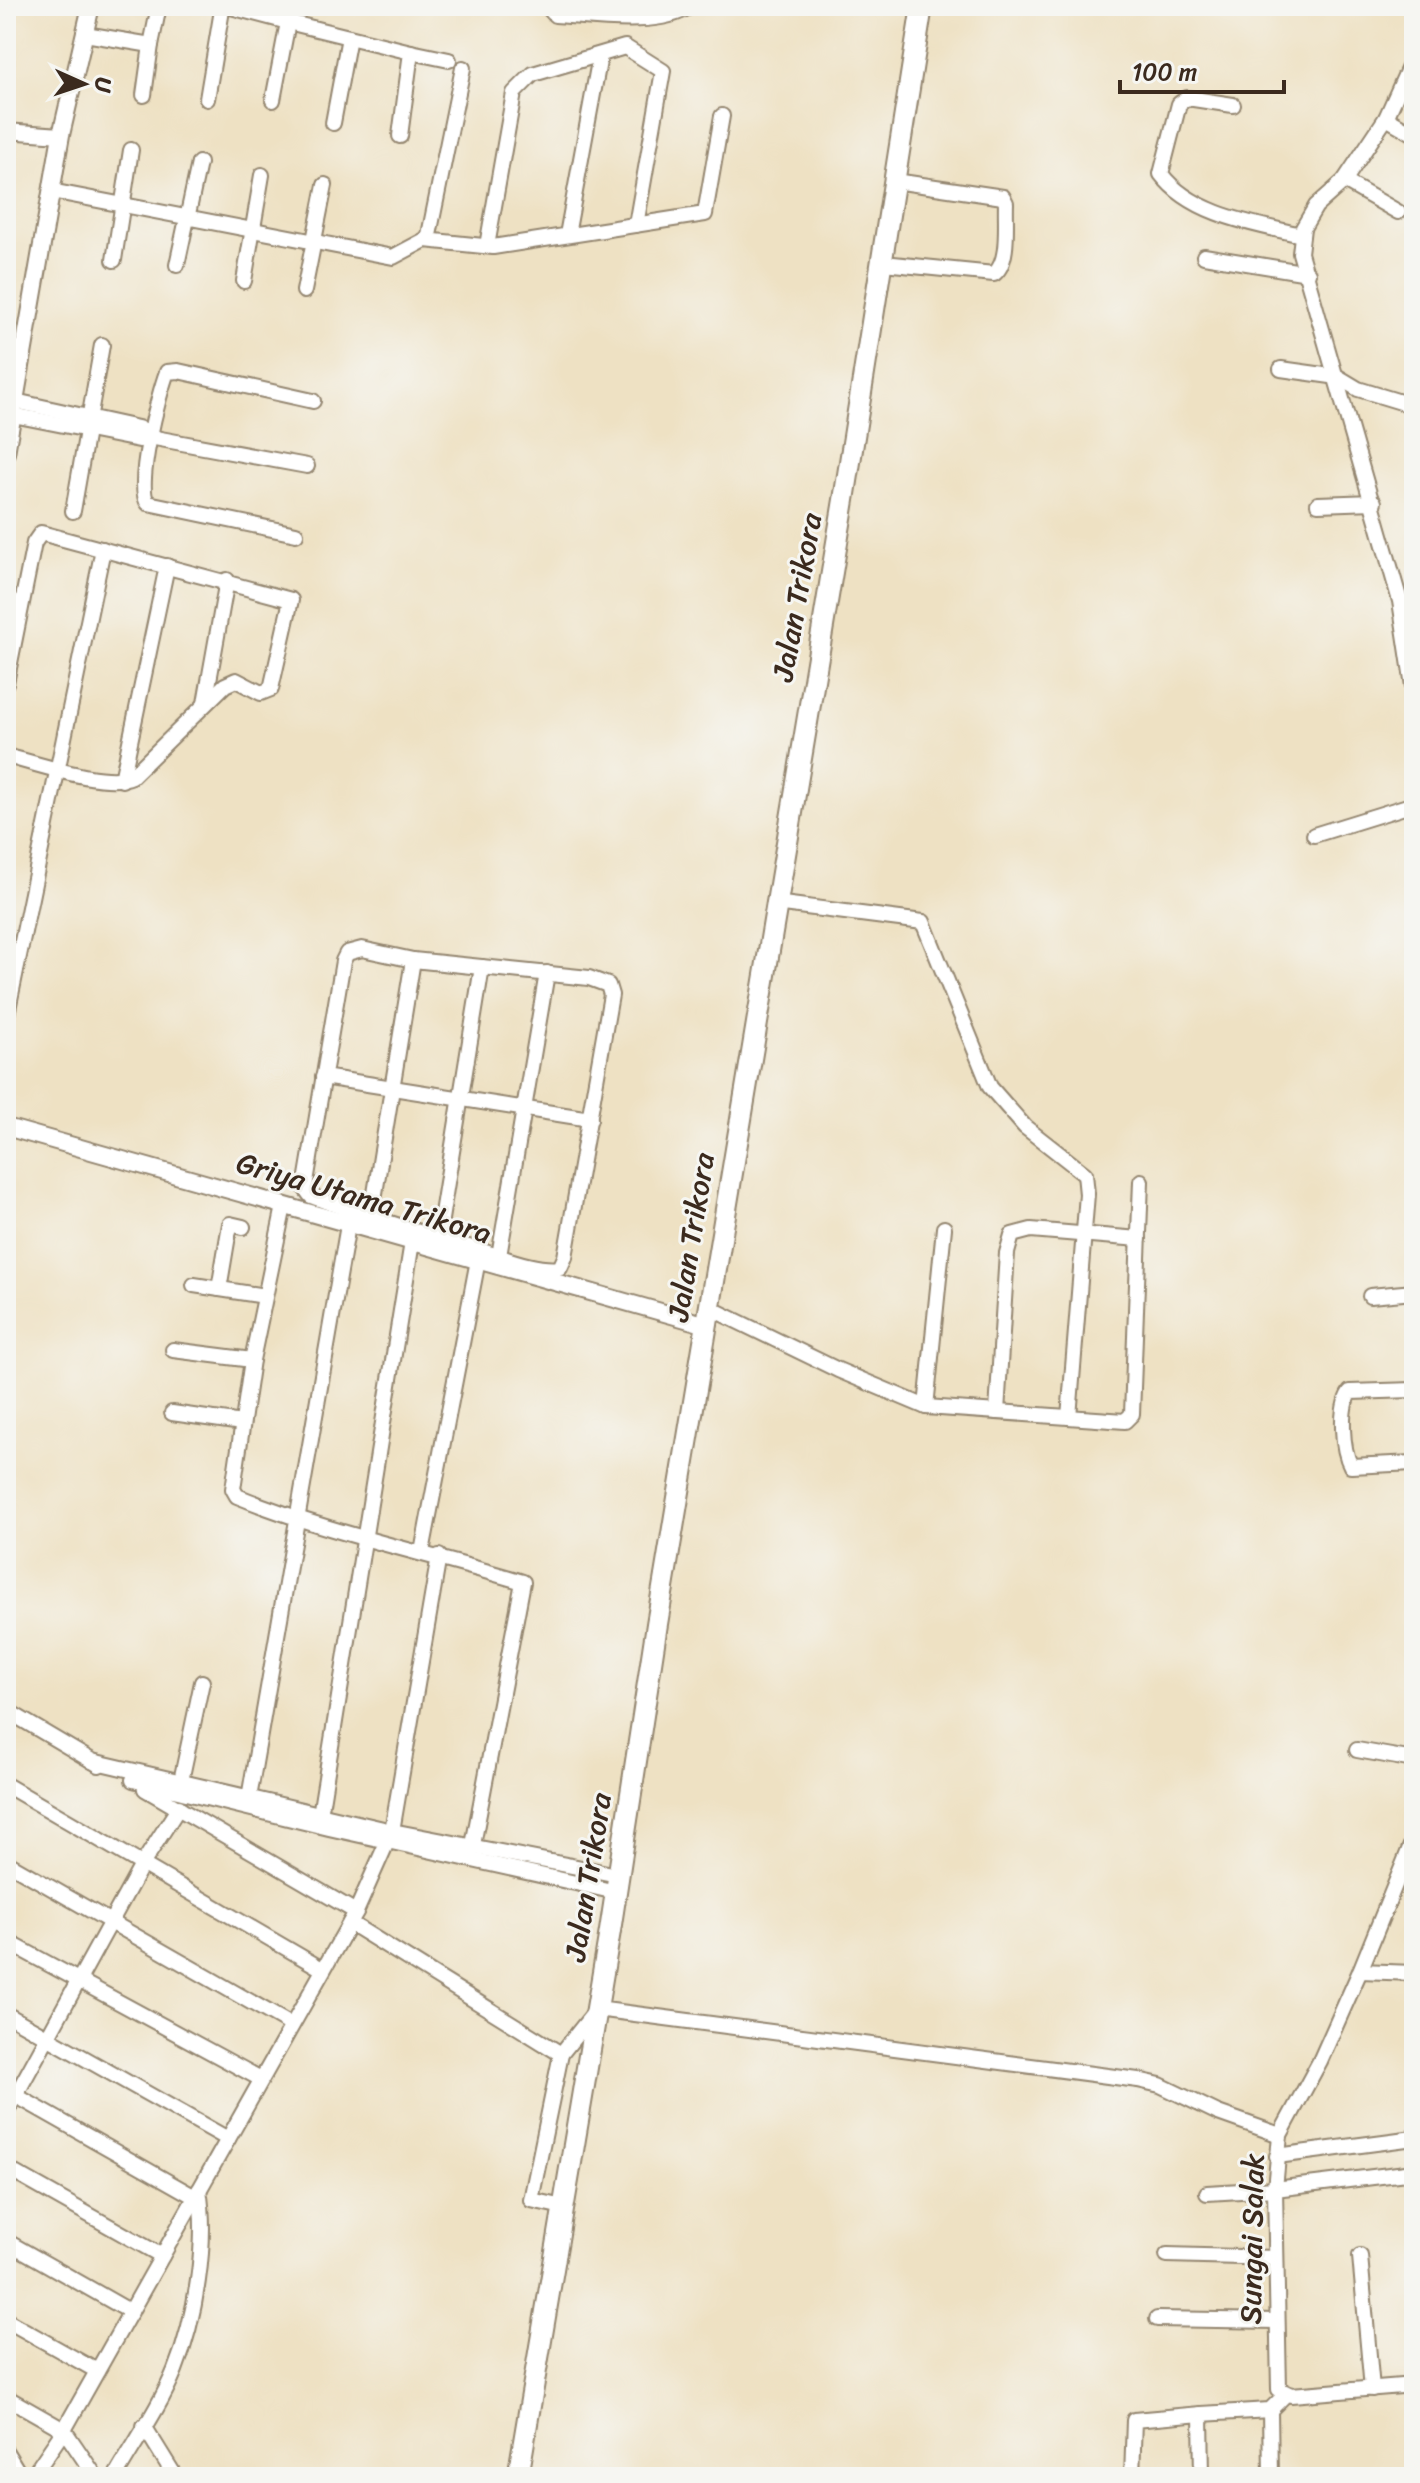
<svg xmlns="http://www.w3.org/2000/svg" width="1420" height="2483" viewBox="0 0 1420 2483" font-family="Sriracha,sans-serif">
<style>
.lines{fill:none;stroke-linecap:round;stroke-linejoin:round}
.minor-casing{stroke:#948670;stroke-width:18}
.tertiary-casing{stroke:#948670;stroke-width:20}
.primary-casing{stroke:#948670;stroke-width:24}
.minor{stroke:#fff;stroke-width:14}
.tertiary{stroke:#fff;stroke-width:16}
.primary{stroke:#fff;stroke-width:20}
.labels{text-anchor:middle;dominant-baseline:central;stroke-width:6;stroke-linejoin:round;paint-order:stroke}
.street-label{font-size:30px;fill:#3b2a1e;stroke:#f6f6f2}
</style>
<rect width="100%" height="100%" fill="#f6f6f2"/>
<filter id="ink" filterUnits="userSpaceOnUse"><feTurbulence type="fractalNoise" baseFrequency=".0125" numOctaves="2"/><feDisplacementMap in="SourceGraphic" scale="16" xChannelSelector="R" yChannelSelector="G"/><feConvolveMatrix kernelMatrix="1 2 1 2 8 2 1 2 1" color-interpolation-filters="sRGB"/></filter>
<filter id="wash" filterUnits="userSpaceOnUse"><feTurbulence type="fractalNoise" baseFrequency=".006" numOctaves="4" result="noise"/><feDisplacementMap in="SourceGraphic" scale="32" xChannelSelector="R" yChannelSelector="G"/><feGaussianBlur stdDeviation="1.8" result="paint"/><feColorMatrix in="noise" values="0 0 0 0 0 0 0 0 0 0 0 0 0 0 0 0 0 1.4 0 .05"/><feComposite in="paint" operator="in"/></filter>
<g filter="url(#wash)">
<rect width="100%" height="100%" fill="#eee1c3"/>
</g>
<g filter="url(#ink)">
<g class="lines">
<defs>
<g id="minor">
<path d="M227,6L288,22L273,100"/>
<path d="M547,6L555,15C591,17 660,28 690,6"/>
<path d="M288,22L349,37L333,123"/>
<path d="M85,34L151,45L144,95"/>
<path d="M349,37L411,52L400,136"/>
<path d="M151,45L159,6"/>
<path d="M411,52L449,60"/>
<path d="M1414,56L1386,118L1344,181L1316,206L1303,228L1300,253L1400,601L1414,693"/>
<path d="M207,99L222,10L219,6"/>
<path d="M1233,105L1187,98L1179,104L1161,174C1192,215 1254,224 1302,235"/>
<path d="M1386,118L1414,134"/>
<path d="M6,131L61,135"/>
<path d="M1344,181L1398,212"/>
<path d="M51,191L393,257L425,240L493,247L705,214L722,116"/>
<path d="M567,235L600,56"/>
<path d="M428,240L463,68"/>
<path d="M487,246L514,93L533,74L625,47L663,71L636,225"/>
<path d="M1204,256L1308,273"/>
<path d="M114,260L131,150"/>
<path d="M883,263L994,274C1010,262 1005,223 1006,203L1003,197L895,181"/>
<path d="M177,265L199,163"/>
<path d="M244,281L262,175"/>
<path d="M304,291L325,185"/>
<path d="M6,360L22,363"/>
<path d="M1281,369L1338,377L1358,389L1414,406"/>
<path d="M15,401L138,428L155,437"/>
<path d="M13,415L139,440L155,438L307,466"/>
<path d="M1318,504L1374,502"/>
<path d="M73,511L102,345"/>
<path d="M296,534L148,503C134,488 159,393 167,372L178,371L313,401"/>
<path d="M6,683L34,543L41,533L291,600L271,689L261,693L236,680L225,685L132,776C105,788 36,763 6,756"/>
<path d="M205,703L227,580"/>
<path d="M122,780L167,566"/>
<path d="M1314,835L1414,804"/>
<path d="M775,903L923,922L990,1087L1025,1127L1085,1174L1087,1194L1069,1417"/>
<path d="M362,949L413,960L589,978L608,985L611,995L565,1257L560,1268C535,1271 505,1258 482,1251C424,1234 367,1217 311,1196L305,1188L343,961L347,953Z"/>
<path d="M6,1019L103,549"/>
<path d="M323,1077L590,1119"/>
<path d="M284,1206L252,1360L233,1489L237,1496C330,1534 428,1553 523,1582L473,1845"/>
<path d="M371,1218L413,960"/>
<path d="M437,1244L482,967"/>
<path d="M499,1256L547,973"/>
<path d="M194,1285L265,1296"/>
<path d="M219,1289L230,1224L243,1227"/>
<path d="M1370,1296L1414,1292"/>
<path d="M710,1308L838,1370L926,1407L1125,1421L1132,1414L1141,1181"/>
<path d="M173,1350L252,1360"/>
<path d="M1414,1390L1350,1392C1339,1408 1342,1450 1351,1466L1414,1463"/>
<path d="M926,1407L944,1228"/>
<path d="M997,1412L1007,1253L1012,1235L1031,1230L1139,1239"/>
<path d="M172,1413L242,1423"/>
<path d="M422,1552L478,1260"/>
<path d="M6,1710L99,1765"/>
<path d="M1357,1750L1414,1760"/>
<path d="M92,1761L392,1831L618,1875"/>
<path d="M133,1780L329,1828L616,1892"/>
<path d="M181,1781L202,1682"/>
<path d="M6,1785L322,1969"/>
<path d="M145,1789L356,1912"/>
<path d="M249,1798L348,1225"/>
<path d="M320,1815L412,1242"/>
<path d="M1414,1838L1360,1971L1320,2061L1280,2135L1275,2189L1279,2389L1291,2395L1414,2385"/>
<path d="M6,1862L291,2025"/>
<path d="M350,1923L561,2054L531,2200L563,2207"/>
<path d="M6,1941L261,2079"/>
<path d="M1360,1971L1414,1973"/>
<path d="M6,2014L228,2139"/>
<path d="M561,2054L597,2009L1138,2080L1160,2085L1218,2113L1280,2135"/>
<path d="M6,2090L195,2197"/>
<path d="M6,2113L143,1863L179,1807"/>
<path d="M1277,2156L1414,2138"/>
<path d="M6,2168L162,2256"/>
<path d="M1207,2193L1275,2189L1414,2172"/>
<path d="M6,2241L131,2312"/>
<path d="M1167,2255L1276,2258"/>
<path d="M1360,2256L1372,2389"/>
<path d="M1157,2319L1277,2321"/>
<path d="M6,2320L97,2371"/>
<path d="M6,2397L64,2430L96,2477"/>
<path d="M1270,2410L1271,2477"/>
<path d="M144,2426L175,2476"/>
<path d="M6,2452L21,2477"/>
<path d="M32,2477L64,2430L356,1912L392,1831L439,1556"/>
<path d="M115,2477C135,2442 160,2407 175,2370C195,2320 208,2243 199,2190"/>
<path d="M1132,2477L1134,2420L1201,2414"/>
<path d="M1202,2477L1201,2414L1270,2410L1286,2394"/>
</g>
<g id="tertiary">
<path d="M6,453L61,135L91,6"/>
<path d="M6,1127L707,1325"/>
</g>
<path id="primary" d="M518,2477L610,1931L657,1624L844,500L922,6"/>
</defs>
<use href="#minor" class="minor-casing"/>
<use href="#tertiary" class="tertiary-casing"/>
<use href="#primary" class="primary-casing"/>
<use href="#minor" class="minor"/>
<use href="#tertiary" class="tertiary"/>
<use href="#primary" class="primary"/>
</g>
</g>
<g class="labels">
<g class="street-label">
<text transform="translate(797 597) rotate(-80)">Jalan Trikora</text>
<text transform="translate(364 1198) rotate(16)">Griya Utama Trikora</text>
<text transform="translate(691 1237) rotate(-81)">Jalan Trikora</text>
<text transform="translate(588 1877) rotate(-81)">Jalan Trikora</text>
<text transform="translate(1252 2239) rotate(-89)">Sungai Salak</text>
</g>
</g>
<rect width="1420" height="2483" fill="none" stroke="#f6f6f2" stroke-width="32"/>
<g transform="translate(84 84) rotate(93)" stroke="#f6f6f2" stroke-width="6" paint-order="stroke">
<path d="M0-6L14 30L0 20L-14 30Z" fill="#3b2a1e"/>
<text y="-12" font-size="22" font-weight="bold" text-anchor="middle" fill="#3b2a1e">U</text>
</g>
<path d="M1120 80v12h164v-12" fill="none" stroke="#3b2a1e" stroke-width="4"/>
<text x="1132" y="80" font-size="24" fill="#3b2a1e" stroke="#f6f6f2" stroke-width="6" paint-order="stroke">100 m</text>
</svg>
